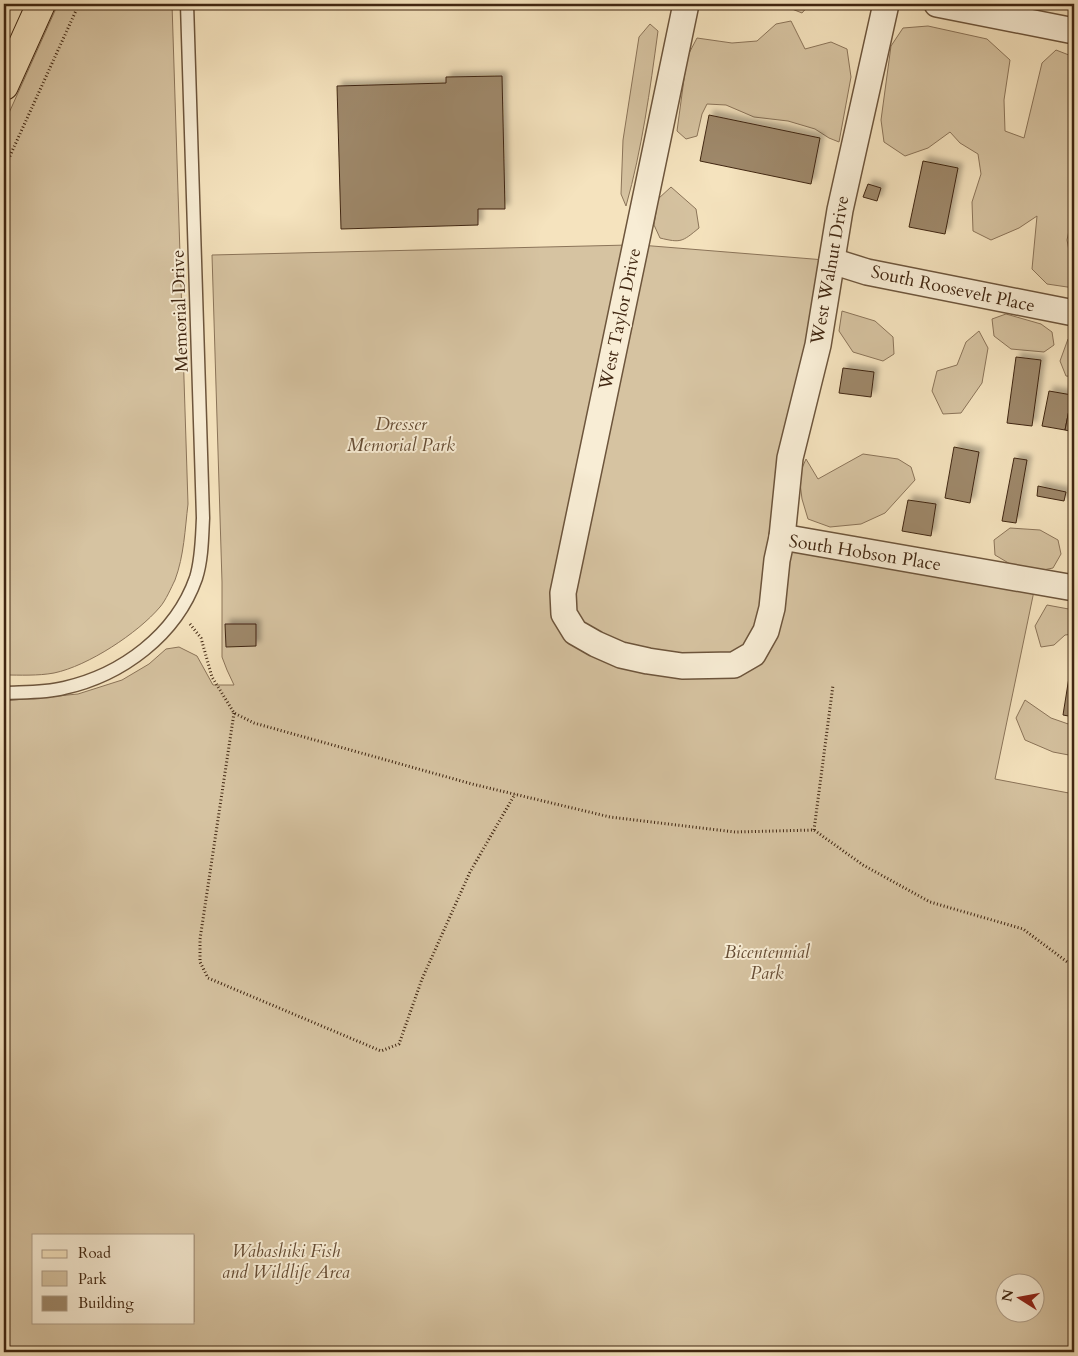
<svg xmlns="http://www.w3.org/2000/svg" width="1078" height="1356" viewBox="0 0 1078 1356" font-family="Cardo,serif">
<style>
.green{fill:#d6c3a1;stroke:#8b7459;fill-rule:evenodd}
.building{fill:#9e886b;stroke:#402611;filter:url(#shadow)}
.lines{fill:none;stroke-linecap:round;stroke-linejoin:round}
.lane-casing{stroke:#6d553c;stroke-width:15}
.street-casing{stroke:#6d553c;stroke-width:28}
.primary-casing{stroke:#402611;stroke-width:30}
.path{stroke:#402611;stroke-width:3;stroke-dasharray:1 2.5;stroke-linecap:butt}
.lane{stroke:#f8edd5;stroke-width:12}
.street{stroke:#f8edd5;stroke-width:25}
.primary{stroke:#f5e3be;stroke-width:28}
.labels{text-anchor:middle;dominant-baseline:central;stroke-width:4;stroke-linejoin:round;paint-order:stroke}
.street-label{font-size:18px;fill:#402611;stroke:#f8edd5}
.park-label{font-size:18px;font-style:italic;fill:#664d35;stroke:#f8edd5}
</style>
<defs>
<filter id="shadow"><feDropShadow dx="4.5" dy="-4.5" stdDeviation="2.5" flood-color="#0004"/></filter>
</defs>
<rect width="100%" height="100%" fill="#f5e3be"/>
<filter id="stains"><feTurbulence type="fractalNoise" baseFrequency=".004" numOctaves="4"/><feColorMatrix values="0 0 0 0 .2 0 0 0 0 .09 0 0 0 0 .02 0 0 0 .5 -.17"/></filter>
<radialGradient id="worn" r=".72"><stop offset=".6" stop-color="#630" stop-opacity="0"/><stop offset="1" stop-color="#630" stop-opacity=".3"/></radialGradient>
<g class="green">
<path d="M58,4H172L188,504C185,529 184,556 175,580C171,588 166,600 160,607C138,633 88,666 54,673C38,676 20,675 4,675V124Z"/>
<path d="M721,4H810L802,13L782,5L741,8Z"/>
<path d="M791,21L805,49L831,42L847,49L851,77L839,142L829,138L815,129L788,121L754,117L726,105L707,104L702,114L697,136L686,139L677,131L687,57L697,38L732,43L757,41L776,24Z"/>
<path d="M650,24L658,31C650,90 642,149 626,206L621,194L623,140L639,37Z"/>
<path d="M928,26L987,39L1010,60L1004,100L1005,131L1024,138L1042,63L1056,50L1074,57V213L1072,216L1067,240L1070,256L1074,259V288L1047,284L1032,269L1037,216L1019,228L991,240L973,231L972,202L981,174L978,154L960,143L950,132L928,148L905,156L884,142L881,120L891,46L903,28Z"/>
<path d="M671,187L696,209L699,228C682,242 681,243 660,238L654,225L658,199Z"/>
<path d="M629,245L558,587L574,638L736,672L789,545L1034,591L995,779L1074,794V1352H4V701L78,694L122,680L149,664L166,649L179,647L197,656L213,685H234L227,670L222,657V582L212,255ZM34,1235H194V1322H34ZM1006,1284H1036V1314H1006Z"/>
<path d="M640,245L825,260L764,606L748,648L729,656L660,658L582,627L570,593Z"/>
<path d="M842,311L875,321L893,337L894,354L883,361L853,352L839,331Z"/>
<path d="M1006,314L1041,324L1052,332L1054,345L1044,352L1011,349L994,336L992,319Z"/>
<path d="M979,331L988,348L982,383L961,413L943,414L932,391L937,371L957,365L966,342Z"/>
<path d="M1074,338V377L1066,376L1060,361L1068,339Z"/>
<path d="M863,454L898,459L911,467L915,480L885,513L861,524L830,527L808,519L802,499L799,475L806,459L818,479Z"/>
<path d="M1010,528L1040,530L1058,540L1061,554L1053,568L1043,570L1017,568L995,555L994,540Z"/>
<path d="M1047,605L1074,610V634L1065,635L1054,645L1041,647L1035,626Z"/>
<path d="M1025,700L1051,718L1074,726V756L1053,752L1025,740L1016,718Z"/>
</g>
<g class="building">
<path d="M502,76L505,209H478V225L341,229L337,86L446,83V77Z"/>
<path d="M709,115L820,138L811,184L700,161Z"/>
<path d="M923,161L958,168L945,234L909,227Z"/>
<path d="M868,184L881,188L877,201L863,197Z"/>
<path d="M1016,357L1041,360L1032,426L1007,423Z"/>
<path d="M843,368L874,372L871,397L839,393Z"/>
<path d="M1049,391L1072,395L1065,430L1042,426Z"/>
<path d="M1072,395L1074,396V432L1065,430Z"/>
<path d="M954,447L979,452L970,503L945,498Z"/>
<path d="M1014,458L1027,460L1016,523L1002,521Z"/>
<path d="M1038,486L1066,492L1064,501L1037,496Z"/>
<path d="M908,500L936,504L931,536L902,531Z"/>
<path d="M225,624H256V646L226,647Z"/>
<path d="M1070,671H1074V717L1063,715Z"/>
</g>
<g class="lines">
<defs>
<path id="lane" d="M4,693C24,692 45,693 64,688C122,675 176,635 196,578C202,559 202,537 203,518L187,4"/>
<g id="street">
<path d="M686,4L563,593L564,614L575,632L596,644L621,655L648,661L682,666L734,665L753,654L766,631L772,608L777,560L782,537L790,458L818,345L840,210L886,4"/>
<path d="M937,4L1074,31"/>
<path d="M832,261L867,272L1074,313"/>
<path d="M782,537L1074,588"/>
</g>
<path id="primary" d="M4,86L41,4"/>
</defs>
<use href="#lane" class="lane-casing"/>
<use href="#street" class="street-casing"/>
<use href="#primary" class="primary-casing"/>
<g class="path">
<path d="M4,169L79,4"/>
<path d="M190,624L201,638L212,677L234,713L254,723L472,784L610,817L735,832L814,830L863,865L930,902L1023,929L1074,967"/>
<path d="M234,713L200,939V962L208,978L381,1051L399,1044L422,979L470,872L515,794"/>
<path d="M814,830L833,685"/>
</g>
<use href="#lane" class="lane"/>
<use href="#street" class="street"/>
<use href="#primary" class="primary"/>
</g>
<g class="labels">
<g class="street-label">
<text transform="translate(830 270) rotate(-80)">West Walnut Drive</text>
<text transform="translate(953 289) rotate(12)">South Roosevelt Place</text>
<text transform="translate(180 311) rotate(-92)">Memorial Drive</text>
<text transform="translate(620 319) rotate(-78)">West Taylor Drive</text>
<text transform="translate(865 553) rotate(9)">South Hobson Place</text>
</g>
<g class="park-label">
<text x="401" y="424">Dresser<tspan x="401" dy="21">Memorial Park</tspan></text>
<text x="767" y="952">Bicentennial<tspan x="767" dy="21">Park</tspan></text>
<text x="286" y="1251">Wabashiki Fish<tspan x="286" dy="21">and Wildlife Area</tspan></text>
</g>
</g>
<rect width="1078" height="1356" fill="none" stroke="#f5e3be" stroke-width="20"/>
<rect x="5" y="5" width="1068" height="1346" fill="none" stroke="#402611" stroke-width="2.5"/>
<rect x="10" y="10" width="1058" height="1336" fill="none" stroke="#402611"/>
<rect x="32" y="1234" width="162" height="90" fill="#f8edd5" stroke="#ae9d87"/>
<rect x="42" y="1250" width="25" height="8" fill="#f5e3be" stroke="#ae9d87"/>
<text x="78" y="1258" font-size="15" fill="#402611">Road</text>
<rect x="42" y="1271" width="25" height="15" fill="#d6c3a1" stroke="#ae9d87"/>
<text x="78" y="1284" font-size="15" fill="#402611">Park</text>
<rect x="42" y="1296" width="25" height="15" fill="#9e886b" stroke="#ae9d87"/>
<text x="78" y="1308" font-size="15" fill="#402611">Building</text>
<g transform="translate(1020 1298) rotate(281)"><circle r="24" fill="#f8edd5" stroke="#ae9d87"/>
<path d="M0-4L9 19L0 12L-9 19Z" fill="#8f2418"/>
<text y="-8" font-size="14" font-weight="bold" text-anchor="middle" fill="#402611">N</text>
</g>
<rect width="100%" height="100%" filter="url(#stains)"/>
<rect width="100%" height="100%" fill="url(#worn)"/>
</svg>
